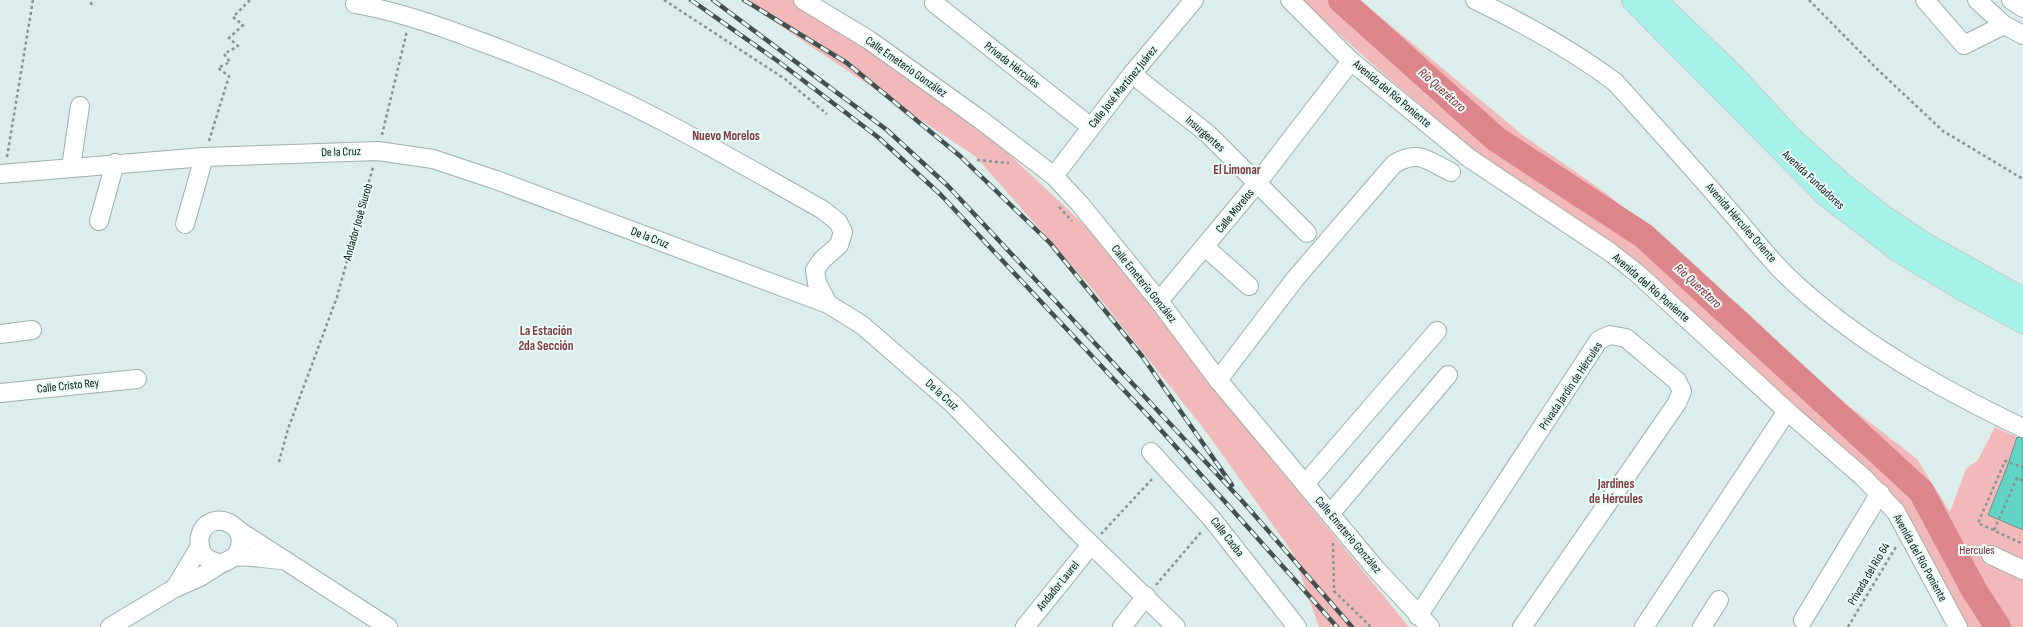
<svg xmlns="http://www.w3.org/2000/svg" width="2023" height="627" viewBox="0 0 2023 627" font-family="'Sofia Sans Condensed',sans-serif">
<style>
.green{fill:#f2b9ba}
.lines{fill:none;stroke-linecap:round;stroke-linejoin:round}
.river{stroke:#dc858a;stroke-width:26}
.building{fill:#62d4c5;stroke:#7a8c89}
.minor-casing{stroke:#9dafac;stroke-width:20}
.major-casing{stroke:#cacbcb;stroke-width:24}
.path{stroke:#859391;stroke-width:2.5;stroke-dasharray:3 3;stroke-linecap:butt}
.minor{stroke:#fff;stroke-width:18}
.major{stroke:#a4f2e8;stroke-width:22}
.rail-casing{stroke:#45504e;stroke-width:4.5}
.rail{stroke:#e8fcf8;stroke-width:3;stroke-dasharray:9;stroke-linecap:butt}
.labels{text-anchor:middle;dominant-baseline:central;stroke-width:4;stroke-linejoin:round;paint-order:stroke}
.street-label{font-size:12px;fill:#0d1413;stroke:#e8fcf8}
.park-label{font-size:12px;fill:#8e2837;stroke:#e8fcf8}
.water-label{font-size:13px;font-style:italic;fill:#862031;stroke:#e8fcf8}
.neighbourhood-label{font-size:13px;font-weight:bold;fill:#80383e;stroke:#e8fcf8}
</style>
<rect width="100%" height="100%" fill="#dbeeeb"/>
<g class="green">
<path d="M742,0H792L870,50L994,140L1093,233L1273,461L1409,627H1319L1293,553L1204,429L1090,286L975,156Z"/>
<path d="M1301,0H1360L1525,137L1606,193L1748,313L1818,382L1917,459L1950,512L1966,469L1978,460L1995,427L2023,440V627H1969L1873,475L1490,164L1379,70Z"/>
</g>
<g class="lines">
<path class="river" d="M1341,0L1496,139L1644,236L1921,491L1974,590L1998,627"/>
</g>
<path class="building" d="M2017,437L2023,438V530L1988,515L2007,467Z"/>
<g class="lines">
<defs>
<g id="minor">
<path d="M803,0L869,40L981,120L1054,176L1080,204L1159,301L1218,380L1305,484L1376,569L1430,627"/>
<path d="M1290,0L1351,61L1469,158L1610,252L1638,274L1787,411L1864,478L1896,512L1958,627"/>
<path d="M1475,0C1525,24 1571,49 1615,82C1653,124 1691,166 1728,209C1748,231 1766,256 1788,277C1855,341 1939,388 2023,428"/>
<path d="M1925,0L1964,45L2004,25"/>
<path d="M1977,0L2004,25L2023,35"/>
<path d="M2011,0L2023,8"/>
<path d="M934,3L1091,127"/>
<path d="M355,4C396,11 437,25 476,40C540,63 609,93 670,125C721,152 772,181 823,210L838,222L843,232L839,245L822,260L815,270L817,283L828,304"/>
<path d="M1132,74L1208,134L1307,233"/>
<path d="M71,167L80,106"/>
<path d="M0,174L204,157L378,151L433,159L496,180L828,304L862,325L953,404L1072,526L1176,627"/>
<path d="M1054,176L1132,74L1194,0"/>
<path d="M99,221L115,163"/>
<path d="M185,224L204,157"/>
<path d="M1205,247L1249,286"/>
<path d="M1159,301L1258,182L1351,61"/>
<path d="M0,334L32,330"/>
<path d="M1218,380L1295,279L1394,164C1419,149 1428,161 1451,172"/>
<path d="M0,393L137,379"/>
<path d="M1151,452L1212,519L1297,627"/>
<path d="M1305,484L1437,331"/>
<path d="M1330,514L1448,375"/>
<path d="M238,530L388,627"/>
<path d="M1991,555L2023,570"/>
<path d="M235,557C257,524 208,506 200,536C199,542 199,548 203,554C206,559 215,563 221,563C227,563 230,558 235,557C246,555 273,560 285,560"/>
<path d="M175,588L200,546"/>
<path d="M1418,616L1599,340L1610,335L1626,338L1677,381L1682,391L1677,403L1522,627"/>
<path d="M1803,620L1880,493"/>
<path d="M110,627L175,588L200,577L222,563"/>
<path d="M1025,627L1091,545"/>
<path d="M1122,627L1146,596"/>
<path d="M1644,627L1787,411"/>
<path d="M1702,627L1719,600"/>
</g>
<g id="major">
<path d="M1633,0L1827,196L1899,251L1962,289L2023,322"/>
<path d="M1655,0L1735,77L1790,137L1842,184L1880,214L1923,243L2023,299"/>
</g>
</defs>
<use href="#minor" class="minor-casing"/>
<use href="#major" class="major-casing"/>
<g class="path">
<path d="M664,0L785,79L827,114"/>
<path d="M1809,0L1877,69L1943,131L2023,179"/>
<path d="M91,5L92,0"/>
<path d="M382,135L407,31"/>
<path d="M209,141L229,76L218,68L230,62L224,54L238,46L229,38L243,25L233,17L249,1L246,0"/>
<path d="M7,157L33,0"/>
<path d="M977,160L1009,163"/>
<path d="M1059,207L1072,221"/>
<path d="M279,462L288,429L337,297L373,167"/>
<path d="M2023,465L2022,467L2005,461L1978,523L2023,544"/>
<path d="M1994,530L2017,478L2023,481"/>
<path d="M1101,534L1153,478"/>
<path d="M1333,543L1334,591L1371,627"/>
<path d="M1156,585L1202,531"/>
<path d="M1848,627L1897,545"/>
</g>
<use href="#minor" class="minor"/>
<use href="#major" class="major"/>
<defs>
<g id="rail">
<path d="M691,0L779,62L879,138L940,194L1151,419L1337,627"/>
<path d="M713,0L887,130L948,186L1244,503L1352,627"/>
<path d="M744,0L847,63L960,156L1050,243L1142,356L1232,485"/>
</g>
</defs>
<use href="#rail" class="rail-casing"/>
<use href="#rail" class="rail"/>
</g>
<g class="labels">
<g class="street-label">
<text transform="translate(1012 65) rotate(38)">Privada Hércules</text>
<text transform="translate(906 67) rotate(35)">Calle Emeterio González</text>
<text transform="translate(1123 87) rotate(-51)">Calle José Martínez Juárez</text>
<text transform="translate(1392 94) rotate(40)">Avenida del Río Poniente</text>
<text transform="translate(1205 134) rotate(41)">Insurgentes</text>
<text transform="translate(341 152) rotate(-2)">De la Cruz</text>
<text transform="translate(1813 180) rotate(43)">Avenida Fundadores</text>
<text transform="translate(1235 211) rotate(-51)">Calle Morelos</text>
<text transform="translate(358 222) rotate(-74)">Andador José Siurob</text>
<text transform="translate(1741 223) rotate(49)">Avenida Hércules Oriente</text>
<text transform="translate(650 238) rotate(21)">De la Cruz</text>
<text transform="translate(1144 284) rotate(51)">Calle Emeterio González</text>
<text transform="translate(1651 288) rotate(41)">Avenida del Río Poniente</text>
<text transform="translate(68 386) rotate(-6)">Calle Cristo Rey</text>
<text transform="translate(1571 386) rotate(-56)">Privada Jardín de Hércules</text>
<text transform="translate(942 395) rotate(42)">De la Cruz</text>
<text transform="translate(1348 535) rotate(50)">Calle Emeterio González</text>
<text transform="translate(1227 537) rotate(52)">Calle Caoba</text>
<text transform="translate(1920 558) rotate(61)">Avenida del Río Poniente</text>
<text transform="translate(1869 574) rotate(-59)">Privada del Río 64</text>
<text transform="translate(1058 586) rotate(-51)">Andador Laurel</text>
</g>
<g class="park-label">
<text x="1977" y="550">Hercules</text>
</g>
<g class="water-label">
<text transform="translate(1442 90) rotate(42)">Río Querétaro</text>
<text transform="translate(1698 286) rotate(43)">Río Querétaro</text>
</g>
<g class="neighbourhood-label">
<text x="726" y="136">Nuevo Morelos</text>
<text x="1237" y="170">El Limonar</text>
<text x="546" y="331">La Estación<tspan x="546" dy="15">2da Sección</tspan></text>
<text x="1616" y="484">Jardines<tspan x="1616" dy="15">de Hércules</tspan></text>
</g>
</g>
</svg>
